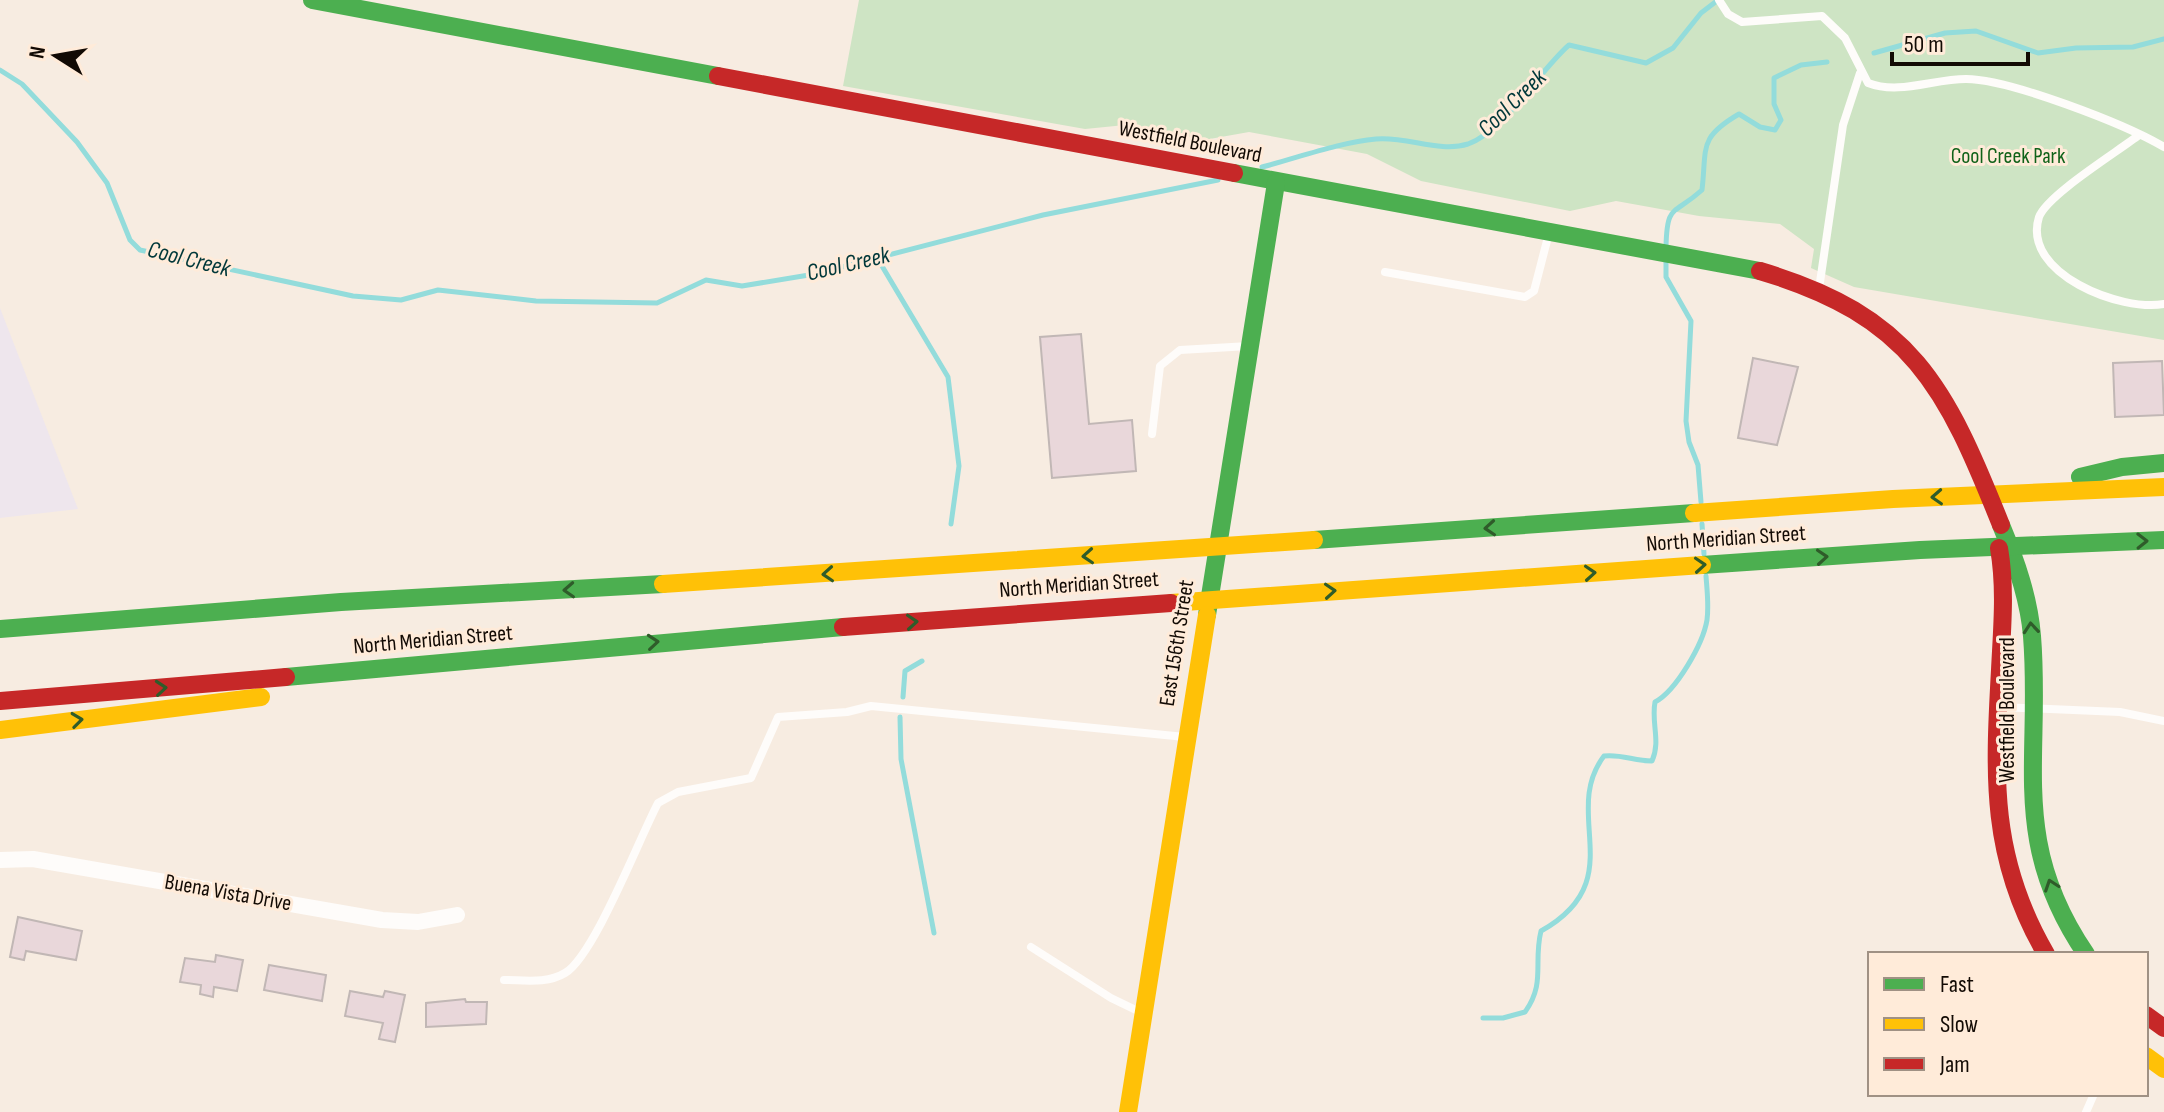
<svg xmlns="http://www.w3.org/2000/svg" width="2164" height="1112" viewBox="0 0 2164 1112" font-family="'Sofia Sans Condensed',sans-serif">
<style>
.commercial{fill:#eee6ed}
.green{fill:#cee4c4}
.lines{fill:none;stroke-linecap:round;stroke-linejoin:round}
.stream{stroke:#93dcdb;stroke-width:5}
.building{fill:#e9d7da;stroke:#c1b7b5;stroke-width:2}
.lane{stroke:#fefcfa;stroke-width:8}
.street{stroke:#fefcfa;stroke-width:16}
.fast{stroke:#4caf50;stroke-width:18}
.slow{stroke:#ffc107;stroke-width:18}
.jam{stroke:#c62828;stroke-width:18}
.oneway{stroke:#2f5c2a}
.labels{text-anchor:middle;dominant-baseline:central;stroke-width:6;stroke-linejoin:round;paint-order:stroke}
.street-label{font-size:22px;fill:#120a04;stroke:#ffebd9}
.park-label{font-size:22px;fill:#106219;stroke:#ffebd9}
.water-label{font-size:24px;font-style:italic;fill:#01383a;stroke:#ffebd9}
</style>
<rect width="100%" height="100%" fill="#f7ece1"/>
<path class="commercial" d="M0,308L78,509L0,518Z"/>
<path class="green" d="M859,0H2164V340L1854,287L1811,268L1814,249L1780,224L1699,216L1616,201L1570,211L1421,181L1367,154L1249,132L1204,140L1125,125L1085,129L843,86Z"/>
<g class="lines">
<g class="stream">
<path d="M1874,53L1945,33L1976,31L2038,53L2076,48L2133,47L2164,39"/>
<path d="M0,70L22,84L77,142L107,183L130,240L140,250L353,296L401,300L438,290L536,301L657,303L706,280L742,286L815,274L1043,215L1218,180"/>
<path d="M1262,167C1297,158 1341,142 1376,139C1407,136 1439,153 1468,144C1503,132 1540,70 1569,45L1646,63L1673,48L1701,13L1718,0"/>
<path d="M1666,247C1667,203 1673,216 1702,190C1707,147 1698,138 1739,114L1760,127L1775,130L1781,120L1774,104V78L1801,65L1827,62"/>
<path d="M876,256L948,377L959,466L951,524"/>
<path d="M1666,261V277L1691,321L1686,421L1689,442L1698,465L1701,502"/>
<path d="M1702,524L1704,554"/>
<path d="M903,697L905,671L922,661"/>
<path d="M900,717L901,759L934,933"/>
<path d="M1483,1018H1503L1525,1012C1546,983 1533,963 1541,931C1632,880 1560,814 1604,756C1622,754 1634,761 1652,761C1661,741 1651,723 1655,702C1676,691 1703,644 1707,620C1709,605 1707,590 1706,576"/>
</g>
</g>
<g class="building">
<path d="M1081,334L1089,424L1132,420L1136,471L1052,478L1040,337Z"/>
<path d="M1753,358L1798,367L1777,445L1738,438Z"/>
<path d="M2162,361L2164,415L2115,417L2113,363Z"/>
<path d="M18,917L82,931L76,960L26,951L24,960L10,957Z"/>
<path d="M216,955L243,960L237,991L214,987L213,997L200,994L201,985L180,982L185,958L215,962Z"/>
<path d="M269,965L326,975L322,1001L264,990Z"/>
<path d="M350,991L383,997L385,991L405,995L395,1042L379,1039L383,1023L345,1016Z"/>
<path d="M465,999L466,1002H487L486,1024L426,1027V1003Z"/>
</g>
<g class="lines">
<g class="lane">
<path d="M1719,0L1728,14L1742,22L1822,16L1845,38L1868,83C1899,95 1933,79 1966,79C2009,79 2125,124 2164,147"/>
<path d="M2139,135C2117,152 2047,195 2039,217C2021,274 2122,312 2164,304"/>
<path d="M1385,272L1525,297L1534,291L1549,233"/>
<path d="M1819,289L1843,125L1860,73"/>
<path d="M1152,434L1160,366L1180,350L1249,346"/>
<path d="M2000,707L2120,712L2164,721"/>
<path d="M1031,947L1111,998L1142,1013"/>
<path d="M504,980C524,980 547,984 565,973C594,956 639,839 658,803L678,792L751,778L778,717L847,712L871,706L1185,737"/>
<path d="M2086,1112L2094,1094"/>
</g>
<path class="street" d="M0,860L33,859L382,920L418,922L457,915"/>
<g class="fast">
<path d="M312,0L718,76"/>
<path d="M1234,173L1760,271"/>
<path d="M2080,477L2122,467L2164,463"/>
<path d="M2001,525C2016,561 2029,598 2032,636C2042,759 2008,840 2086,954"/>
<path d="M1314,540L1694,513"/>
<path d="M1702,565L1920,550L2164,540"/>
<path d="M1207,615L1276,183"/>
<path d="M0,629L341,602L663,584"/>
<path d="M286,677L843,627"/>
</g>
<g class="slow">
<path d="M1694,513L1893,499L2164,487"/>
<path d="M663,584L1314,540"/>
<path d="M1171,603L1702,565"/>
<path d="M0,730L261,697"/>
<path d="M2146,1056L2164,1069"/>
<path d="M1128,1112L1207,615"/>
</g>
<g class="jam">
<path d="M718,76L1234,173"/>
<path d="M1760,271C1912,316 1946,387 2001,525"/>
<path d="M1999,548C2006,589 2002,629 2000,670C1994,777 1990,858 2046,954"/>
<path d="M843,627L1171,603"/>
<path d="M0,701L286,677"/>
<path d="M2146,1015L2164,1028"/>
</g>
</g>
<defs><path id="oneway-chevron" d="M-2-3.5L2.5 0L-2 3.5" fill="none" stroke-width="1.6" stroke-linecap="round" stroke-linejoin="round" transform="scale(2)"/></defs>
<g class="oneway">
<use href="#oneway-chevron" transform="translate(1937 497) rotate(177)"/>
<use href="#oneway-chevron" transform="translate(1490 528) rotate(176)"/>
<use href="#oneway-chevron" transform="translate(2142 541) rotate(-1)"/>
<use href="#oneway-chevron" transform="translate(1088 556) rotate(176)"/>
<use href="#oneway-chevron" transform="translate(1822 557) rotate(-4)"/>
<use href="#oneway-chevron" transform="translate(1700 565) rotate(-4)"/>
<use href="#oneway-chevron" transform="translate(1590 573) rotate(-4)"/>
<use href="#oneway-chevron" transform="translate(828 574) rotate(176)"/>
<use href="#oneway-chevron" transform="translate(569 590) rotate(177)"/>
<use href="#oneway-chevron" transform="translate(1330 591) rotate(-4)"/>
<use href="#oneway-chevron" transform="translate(912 622) rotate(-4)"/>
<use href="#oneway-chevron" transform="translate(2031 628) rotate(-95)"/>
<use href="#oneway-chevron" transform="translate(653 642) rotate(-5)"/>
<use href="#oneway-chevron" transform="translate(161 688) rotate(-5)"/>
<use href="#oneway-chevron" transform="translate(77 720) rotate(-7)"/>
<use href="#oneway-chevron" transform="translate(2051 885) rotate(-109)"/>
</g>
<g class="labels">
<g class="street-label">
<text transform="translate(1190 142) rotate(11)">Westfield Boulevard</text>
<text transform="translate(1726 539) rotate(-4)">North Meridian Street</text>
<text transform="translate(1079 585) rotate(-4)">North Meridian Street</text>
<text transform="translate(433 640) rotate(-5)">North Meridian Street</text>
<text transform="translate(1177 643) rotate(-81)">East 156th Street</text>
<text transform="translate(2007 710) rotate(-90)">Westfield Boulevard</text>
<text transform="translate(228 893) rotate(10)">Buena Vista Drive</text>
</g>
<g class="park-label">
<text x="2008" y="156">Cool Creek Park</text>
</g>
<g class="water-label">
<text transform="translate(1512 103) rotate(-44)">Cool Creek</text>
<text transform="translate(189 259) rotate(14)">Cool Creek</text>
<text transform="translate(848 264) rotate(-13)">Cool Creek</text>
</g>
</g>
<rect x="1868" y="952" width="280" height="144" fill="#ffebd9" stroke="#a09184" stroke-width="2"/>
<rect x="1884" y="978" width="40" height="12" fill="#4caf50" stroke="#a09184" stroke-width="2"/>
<text x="1940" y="992" font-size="24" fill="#120a04">Fast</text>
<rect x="1884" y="1018" width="40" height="12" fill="#ffc107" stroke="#a09184" stroke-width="2"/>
<text x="1940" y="1032" font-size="24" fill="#120a04">Slow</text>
<rect x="1884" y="1058" width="40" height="12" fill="#c62828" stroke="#a09184" stroke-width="2"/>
<text x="1940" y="1072" font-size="24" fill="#120a04">Jam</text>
<g transform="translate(56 56) rotate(281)" stroke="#ffebd9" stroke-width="6" paint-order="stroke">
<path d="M0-6L14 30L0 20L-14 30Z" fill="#120a04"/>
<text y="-12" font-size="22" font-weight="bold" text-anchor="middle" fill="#120a04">N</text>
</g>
<path d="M1892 52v12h136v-12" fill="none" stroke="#120a04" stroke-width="4"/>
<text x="1904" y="52" font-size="24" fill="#120a04" stroke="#ffebd9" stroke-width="6" paint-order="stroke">50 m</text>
</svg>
